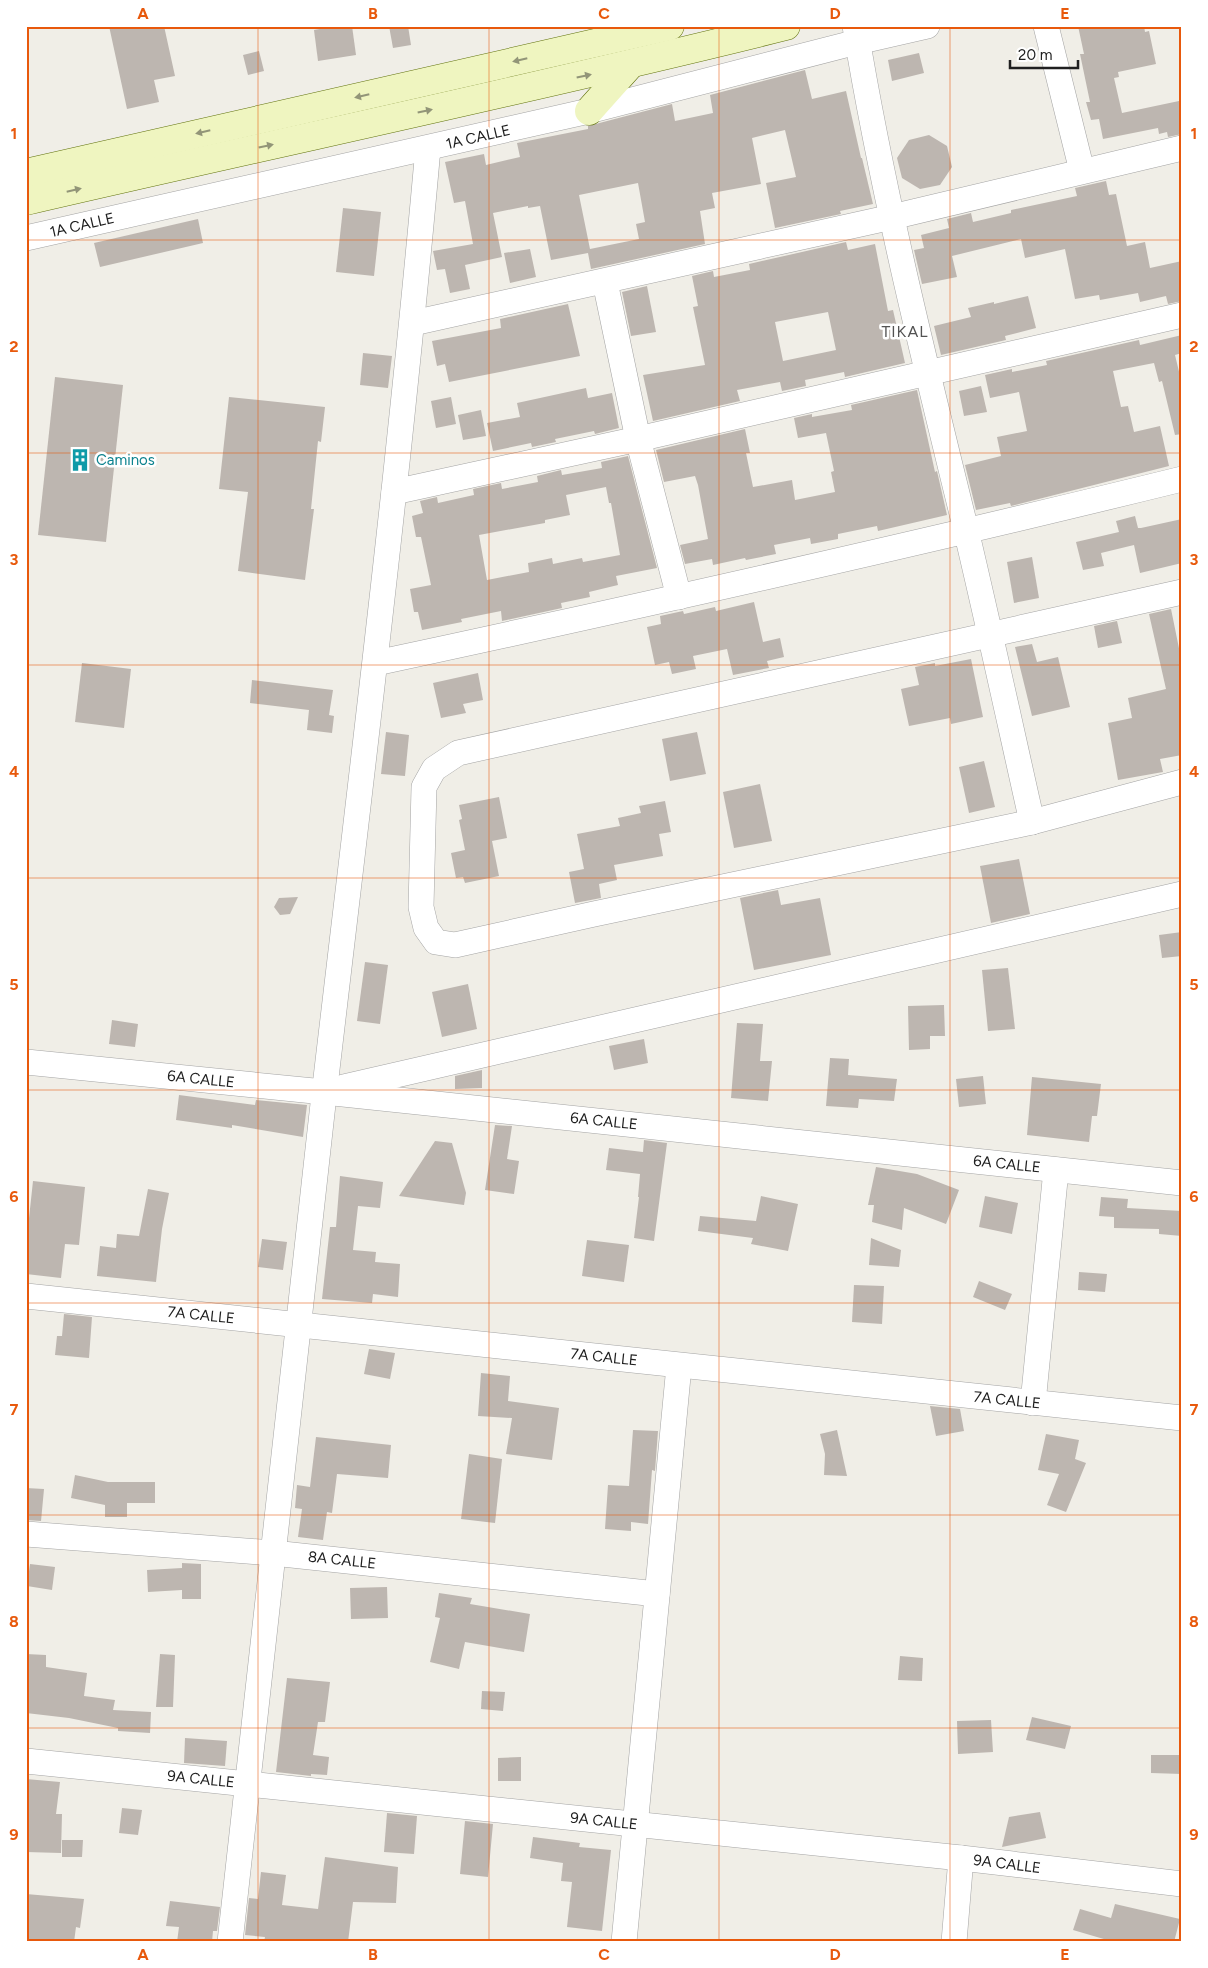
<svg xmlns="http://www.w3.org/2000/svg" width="1208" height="1968" viewBox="0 0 1208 1968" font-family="Figtree,sans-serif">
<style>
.building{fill:#bdb6b0;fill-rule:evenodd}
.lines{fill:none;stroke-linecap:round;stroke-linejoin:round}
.street-casing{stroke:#a4a4a4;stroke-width:26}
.secondary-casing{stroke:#60710d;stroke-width:29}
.street{stroke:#fff;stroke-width:25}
.secondary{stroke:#eff5c0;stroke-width:28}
.oneway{fill:#929578}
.grid{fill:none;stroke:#e8590c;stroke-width:1;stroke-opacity:0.55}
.labels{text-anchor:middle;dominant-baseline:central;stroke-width:5;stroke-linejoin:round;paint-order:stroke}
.street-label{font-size:15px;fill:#202020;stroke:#fff}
.culture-label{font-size:15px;fill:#0d838f;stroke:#fff;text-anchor:start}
.neighbourhood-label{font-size:16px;letter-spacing:1px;fill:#535353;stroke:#fff}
.neatline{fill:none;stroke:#e8590c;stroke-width:2}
.grid-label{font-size:16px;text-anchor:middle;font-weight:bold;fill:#e8590c}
</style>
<rect width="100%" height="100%" fill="#f0eee7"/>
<g class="building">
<path d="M109,26H164L175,76L154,80L159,102L127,109Z"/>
<path d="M337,26H352L356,55L318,61L314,30Z"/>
<path d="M389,26H408L411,45L393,48Z"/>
<path d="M1078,26H1144L1145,32L1149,31L1156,64L1118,72L1119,77L1114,78L1122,113L1179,101L1182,116V134L1168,137L1167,132L1159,134L1158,128L1103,139L1099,119L1091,120L1086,102H1090L1080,54H1084Z"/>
<path d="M259,51L264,71L248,75L243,55Z"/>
<path d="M919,53L924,73L892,81L888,60Z"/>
<path d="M805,70L812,99L846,91L861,158H862L873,204L840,211L841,214L775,228L766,183L796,177L785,130L752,138L761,184L712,193L715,208L700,211L705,244L591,269L588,253L551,260L540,206L528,208V206L493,213L502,257L465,265L470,289L450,293L445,269L437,270L433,251L473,244L465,201L454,203L445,162L484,154L486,165L520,157L517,143L588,129V126L672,104L675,121L713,113L710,95ZM638,183L645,222L636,224L639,239L590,249L579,195Z"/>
<path d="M929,135L947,146L952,167L940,185L920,189L902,178L897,158L909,140Z"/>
<path d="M1106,181L1109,195L1116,194L1127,246L1145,242L1150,268L1182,261V301L1168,304L1166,296L1140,302L1138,293L1100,300L1099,295L1075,299L1065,249L1025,258L1021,239L952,256L957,277L922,284L914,250L924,248L921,235L949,228L947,219L971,213L973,222L1011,213V210L1077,196L1075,188Z"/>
<path d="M343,208L381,212L374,276L336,272Z"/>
<path d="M198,219L203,243L100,267L94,243Z"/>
<path d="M846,242L848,250L875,244L888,311L893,310L905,363L845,377L844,372L805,380L806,386L782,391L780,382L737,390L740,401L653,421L643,375L705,365L693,307L698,306L692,276L713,271L714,277L750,270L749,264ZM828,312L836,350L783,361L775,322Z"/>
<path d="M530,249L536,277L510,283L504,253Z"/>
<path d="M647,286L656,332L631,336L622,292Z"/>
<path d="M1028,296L1036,328L1005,336L1006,340L941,355L934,326L971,317L968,308L994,302V304Z"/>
<path d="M568,304L580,356L449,382L445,364L437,366L432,341L501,328L500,319Z"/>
<path d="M1182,335V353L1175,355L1182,384V434L1175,435L1162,381L1159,382L1154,363L1113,371L1121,407L1128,406L1134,432L1160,426L1169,466L1011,506L1010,503L976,510L965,465L1001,456L997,437L1027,431L1019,392L990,398L985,375L1012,369V372L1047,365L1046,361L1139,340L1140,345Z"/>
<path d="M363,353L392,356L388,388L360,385Z"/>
<path d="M55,377L123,385L106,542L38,535Z"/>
<path d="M981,386L987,412L964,416L959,391Z"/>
<path d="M586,388L588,398L612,393L619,428L595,434L594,431L555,439L556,442L532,447L531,443L493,451L487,423L520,417L517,403Z"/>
<path d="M917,390L935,472L937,471L947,515L878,531L877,526L838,534V539L811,544L810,538L774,545L776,554L746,560L745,558L713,565L712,559L685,564L680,545L708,539L698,485L695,476L664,482L656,450L745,429L750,453H746L753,487L792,480L795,500L835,492L831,472L834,471L826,433L798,438L794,418L812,414V417L852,410L851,405Z"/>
<path d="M229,397L325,407L321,442L318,441L311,509H314L305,580L238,571L248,492L219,489Z"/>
<path d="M451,397L456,424L436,428L431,401Z"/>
<path d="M481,410L486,436L463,440L458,415Z"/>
<path d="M628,456L657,568L616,576L618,585L589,592L590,597L561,603L562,608L502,621L501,611L461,619L462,622L422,630L418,612H414L410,589L431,585L421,537H416L412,516L423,513L420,501L437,497L438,503L474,495L473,489L501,483L502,489L538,482L537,476L561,470L562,475L602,468L601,462ZM606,487L609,503H611L620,555L583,562L582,558L553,564L552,558L528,563L529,572L487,580L479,535L545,523V520L570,515L566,495Z"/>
<path d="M1135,516L1138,528H1141L1182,519V563L1140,573L1134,545L1101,553L1104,566L1083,570L1076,542L1119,532L1116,521Z"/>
<path d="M1032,557L1039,598L1014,603L1007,562Z"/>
<path d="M754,602L763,642L780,638L784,657L767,661L769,668L733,675L727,649L693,656L696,669L672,674L669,662L655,665L647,627L661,624L660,616L683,611L684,614L715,607L716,611Z"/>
<path d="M1171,609L1182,663V755L1160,759L1163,772L1118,780L1108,723L1132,718L1128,698L1166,689L1149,614Z"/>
<path d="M1117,621L1122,643L1098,648L1094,626Z"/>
<path d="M1032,644L1037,662L1058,657L1070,707L1032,716L1015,647Z"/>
<path d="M971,659L983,717L951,724L950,718L909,726L901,689L919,685L915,667L935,663V666Z"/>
<path d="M82,663L131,669L124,728L75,722Z"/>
<path d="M478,673L483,700L463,704L466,713L441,718L433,683Z"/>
<path d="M252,680L333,690L329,715L334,716L332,733L307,730L309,710L250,703Z"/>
<path d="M386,732L409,735L405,776L381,774Z"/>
<path d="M697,732L706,774L670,781L662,739Z"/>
<path d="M984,761L995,807L969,813L959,767Z"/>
<path d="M760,784L772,841L734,848L723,792Z"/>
<path d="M499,797L507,838L492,841L499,876L465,883L463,877L456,878L451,853L465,850L459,820L462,819L459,805Z"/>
<path d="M665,801L671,832L659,834L663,856L614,865L617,880L599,884L601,898L575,903L569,872L584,869L577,834L620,826L618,818L641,813L639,806Z"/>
<path d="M1019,859L1030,914L991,923L980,866Z"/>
<path d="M778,890L781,905L820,898L831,955L754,970L740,898Z"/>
<path d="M298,897L290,914L280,915L274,907L279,898Z"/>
<path d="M1182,932V956L1162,958L1159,935Z"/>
<path d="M365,962L388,965L380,1024L357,1021Z"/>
<path d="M1008,968L1015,1029L988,1031L982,970Z"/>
<path d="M468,984L477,1029L442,1037L432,992Z"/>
<path d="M944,1005L945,1036H930V1049L909,1050L908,1006Z"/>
<path d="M112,1020L138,1024L135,1047L109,1044Z"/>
<path d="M737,1023L763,1024L760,1061H772L768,1101L731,1098Z"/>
<path d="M644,1039L648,1063L614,1070L609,1046Z"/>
<path d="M830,1058L849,1059L848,1075L897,1079L894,1101L859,1099L858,1108L826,1106Z"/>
<path d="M482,1070V1088L455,1089V1076Z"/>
<path d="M983,1076L986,1104L959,1107L956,1079Z"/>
<path d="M1032,1077L1101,1084L1097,1116H1092L1089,1142L1027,1135Z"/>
<path d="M179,1095L255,1105L256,1100L307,1105L303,1137L232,1125V1128L176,1120Z"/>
<path d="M495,1125L512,1126L507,1159L519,1161L514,1194L485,1190Z"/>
<path d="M644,1140L667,1143L654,1241L634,1238L639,1197H638L640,1174L606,1170L609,1148L643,1152Z"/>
<path d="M435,1141L452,1143L466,1193L464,1205L399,1196Z"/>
<path d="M876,1167L917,1174L959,1190L946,1224L904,1208L902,1230L872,1222L874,1205H868Z"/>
<path d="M340,1176L383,1182L380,1208L358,1206L353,1250L376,1252L375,1262L400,1264L398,1297L373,1294L372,1303L322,1299L330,1227H336Z"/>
<path d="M33,1181L85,1187L79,1245L65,1244L61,1278L26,1274V1246Z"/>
<path d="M148,1189L169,1193L162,1229L156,1282L97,1276L100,1246L116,1248L117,1234L139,1236Z"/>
<path d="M761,1196L798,1204L788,1251L751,1244L753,1238L698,1231L700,1216L756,1221Z"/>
<path d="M985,1196L1018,1203L1012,1234L979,1227Z"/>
<path d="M1101,1197L1128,1199L1127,1208L1182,1211V1236L1159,1234V1229L1114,1228V1217L1099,1216Z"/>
<path d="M871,1238L901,1250L899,1267L869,1265Z"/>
<path d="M262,1239L287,1242L283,1270L258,1267Z"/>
<path d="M587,1240L629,1245L624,1282L582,1276Z"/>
<path d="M1079,1272L1107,1274L1105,1292L1078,1290Z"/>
<path d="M979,1281L1012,1294L1005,1310L973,1297Z"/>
<path d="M854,1285L884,1286L882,1324L852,1322Z"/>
<path d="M64,1314L92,1317L89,1358L55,1355L57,1336H62Z"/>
<path d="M369,1349L395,1353L390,1379L364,1374Z"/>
<path d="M481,1373L510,1376L508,1401L559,1408L552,1460L506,1454L512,1418L478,1416Z"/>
<path d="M930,1406L960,1409L964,1431L936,1436Z"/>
<path d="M633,1430L658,1431L655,1471L652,1470L648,1524L631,1522V1531L605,1529L608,1485L629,1486Z"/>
<path d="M837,1430L847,1476L824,1475L825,1454L820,1434Z"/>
<path d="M1046,1434L1079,1440L1075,1459L1086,1463L1066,1512L1047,1505L1059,1474L1038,1470Z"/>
<path d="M316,1437L391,1445L388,1478L337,1474L332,1513L327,1512L323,1540L298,1537L302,1509L295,1508L297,1485L310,1487Z"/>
<path d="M469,1454L502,1459L495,1523L461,1519Z"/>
<path d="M75,1475L108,1482H155V1503H127V1517H105V1505L71,1498Z"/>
<path d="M26,1488L44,1489L41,1521L26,1520Z"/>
<path d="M182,1563L201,1564V1599H182V1590L148,1592L147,1570L182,1568Z"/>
<path d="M30,1564L55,1567L52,1590L27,1586Z"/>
<path d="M387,1587L388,1618L351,1619L350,1588Z"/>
<path d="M439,1593L472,1598L470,1604L530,1614L524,1652L465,1642L459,1669L430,1662L440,1618L435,1617Z"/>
<path d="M26,1654L46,1655V1667L87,1673L84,1696L115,1700L113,1710L151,1712L150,1733L118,1731V1728L69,1718L26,1713Z"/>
<path d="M160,1654L175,1655L173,1707H156Z"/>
<path d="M900,1656L923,1658L922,1681L898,1680Z"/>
<path d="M287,1678L330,1682L325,1722H318L313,1755L329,1757L327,1775L311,1774V1776L276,1772Z"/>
<path d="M482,1691L505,1692L503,1711L481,1709Z"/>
<path d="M1032,1717L1071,1726L1065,1749L1026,1740Z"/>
<path d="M991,1720L993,1752L958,1754L957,1721Z"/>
<path d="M185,1738L227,1741L225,1766L184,1763Z"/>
<path d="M1151,1755H1182V1774L1151,1773Z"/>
<path d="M521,1757V1781H498V1758Z"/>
<path d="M26,1779L60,1782L56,1814H62L61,1853L26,1852Z"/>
<path d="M122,1808L142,1810L138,1835L119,1833Z"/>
<path d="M1040,1812L1046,1838L1002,1847L1009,1817Z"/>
<path d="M387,1813L417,1816L414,1854L384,1852Z"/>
<path d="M465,1821L493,1824L488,1877L460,1874Z"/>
<path d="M533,1837L580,1843L579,1847L611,1850L602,1931L567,1927L572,1882L561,1881L563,1863L530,1858Z"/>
<path d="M62,1840H83L82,1857H62Z"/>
<path d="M325,1857L398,1867L396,1903L353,1902L348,1942H264L265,1937L245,1935L249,1898L258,1899L261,1872L286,1875L282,1905L318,1909Z"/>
<path d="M26,1894L84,1899L80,1928L76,1927L74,1942H26Z"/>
<path d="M170,1901L220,1907L217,1931H213L212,1942H177L179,1927L166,1926Z"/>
<path d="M1115,1904L1180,1919L1174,1942H1114L1073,1930L1080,1909L1111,1918Z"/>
</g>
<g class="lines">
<defs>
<g id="street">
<path d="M855,26C883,196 925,363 966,530C989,627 1010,724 1032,822"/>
<path d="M1046,26L1082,171"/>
<path d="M26,238L589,111L857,42L927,26"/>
<path d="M605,282L638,439L679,597"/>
<path d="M413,323L892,217L1182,148"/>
<path d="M394,492L638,439L1182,315"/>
<path d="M1182,592L458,753L434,769L424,787L421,907L426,928L436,942L455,945L594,914L1032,822L1182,782"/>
<path d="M376,663C646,605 914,545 1182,479"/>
<path d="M26,1062L324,1092L1182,1183"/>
<path d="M344,1087L1182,894"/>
<path d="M26,1296L1182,1418"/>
<path d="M1033,1403L1056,1170"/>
<path d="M26,1534L273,1553L657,1594"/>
<path d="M26,1761L961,1858L1182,1884"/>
<path d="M230,1942C263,1660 291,1377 324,1095C361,779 400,465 428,148"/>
<path d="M624,1942L679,1366"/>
<path d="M954,1942L961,1858"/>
</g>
<g id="secondary">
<path d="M589,111L630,65"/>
<path d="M26,173L670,26"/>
<path d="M26,201C279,142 534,89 786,26"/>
</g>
</defs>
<use href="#street" class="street-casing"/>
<use href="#secondary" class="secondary-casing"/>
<use href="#street" class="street"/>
<use href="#secondary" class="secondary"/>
</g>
<defs><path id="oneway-solid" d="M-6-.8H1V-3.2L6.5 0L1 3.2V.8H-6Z" transform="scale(1.25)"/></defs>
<g class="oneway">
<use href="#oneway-solid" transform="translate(520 60) rotate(167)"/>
<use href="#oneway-solid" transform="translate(584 76) rotate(-12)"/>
<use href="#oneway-solid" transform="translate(362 96) rotate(167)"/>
<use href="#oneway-solid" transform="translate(425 111) rotate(-12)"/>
<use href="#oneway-solid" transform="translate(203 132) rotate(167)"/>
<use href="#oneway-solid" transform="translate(266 146) rotate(-12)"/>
<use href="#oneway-solid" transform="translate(74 190) rotate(-13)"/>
</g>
<path class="grid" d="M258,26V1942M489,26V1942M719,26V1942M950,26V1942M26,240H1182M26,453H1182M26,665H1182M26,878H1182M26,1090H1182M26,1303H1182M26,1515H1182M26,1728H1182"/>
<defs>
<symbol id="building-bare" viewBox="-9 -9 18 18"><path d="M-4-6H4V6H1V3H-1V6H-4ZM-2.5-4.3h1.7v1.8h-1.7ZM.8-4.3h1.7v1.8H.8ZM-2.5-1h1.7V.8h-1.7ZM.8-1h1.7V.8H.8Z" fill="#0f9aa8" stroke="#fff" stroke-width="2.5" paint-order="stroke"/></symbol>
</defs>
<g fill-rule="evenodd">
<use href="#building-bare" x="64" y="444" width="32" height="32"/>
</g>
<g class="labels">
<g class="street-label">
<text transform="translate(478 137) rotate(-13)">1A CALLE</text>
<text transform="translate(82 225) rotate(-13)">1A CALLE</text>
<text transform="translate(201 1079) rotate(6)">6A CALLE</text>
<text transform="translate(604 1121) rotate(6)">6A CALLE</text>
<text transform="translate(1007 1164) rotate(6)">6A CALLE</text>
<text transform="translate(201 1315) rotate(6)">7A CALLE</text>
<text transform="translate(604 1357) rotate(6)">7A CALLE</text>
<text transform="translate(1007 1400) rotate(6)">7A CALLE</text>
<text transform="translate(342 1560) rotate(6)">8A CALLE</text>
<text transform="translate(201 1779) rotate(6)">9A CALLE</text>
<text transform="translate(604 1821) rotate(6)">9A CALLE</text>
<text transform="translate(1007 1864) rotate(7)">9A CALLE</text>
</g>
<g class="culture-label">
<text x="96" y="460">Caminos</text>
</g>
<g class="neighbourhood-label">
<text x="905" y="331">TIKAL</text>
</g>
</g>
<rect width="1208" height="1968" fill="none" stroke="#ffffff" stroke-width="55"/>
<path d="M1010 60v8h68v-8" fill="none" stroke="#202020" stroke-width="2.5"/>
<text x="1018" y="60" font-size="15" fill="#202020" stroke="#ffffff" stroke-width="4" paint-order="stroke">20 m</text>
<rect x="28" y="28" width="1152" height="1912" class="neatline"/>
<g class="grid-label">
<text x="143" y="19">A</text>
<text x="373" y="19">B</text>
<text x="604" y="19">C</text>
<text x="835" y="19">D</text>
<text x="1065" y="19">E</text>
<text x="14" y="139">1</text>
<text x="1194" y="139">1</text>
<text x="14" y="352">2</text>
<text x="1194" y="352">2</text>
<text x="14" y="565">3</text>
<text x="1194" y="565">3</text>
<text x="14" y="777">4</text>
<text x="1194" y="777">4</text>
<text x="14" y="990">5</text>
<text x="1194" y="990">5</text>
<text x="14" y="1202">6</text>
<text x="1194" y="1202">6</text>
<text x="14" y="1415">7</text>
<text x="1194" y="1415">7</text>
<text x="14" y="1627">8</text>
<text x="1194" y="1627">8</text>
<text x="14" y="1840">9</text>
<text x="1194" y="1840">9</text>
<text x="143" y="1960">A</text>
<text x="373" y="1960">B</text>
<text x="604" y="1960">C</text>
<text x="835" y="1960">D</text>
<text x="1065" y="1960">E</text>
</g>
</svg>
